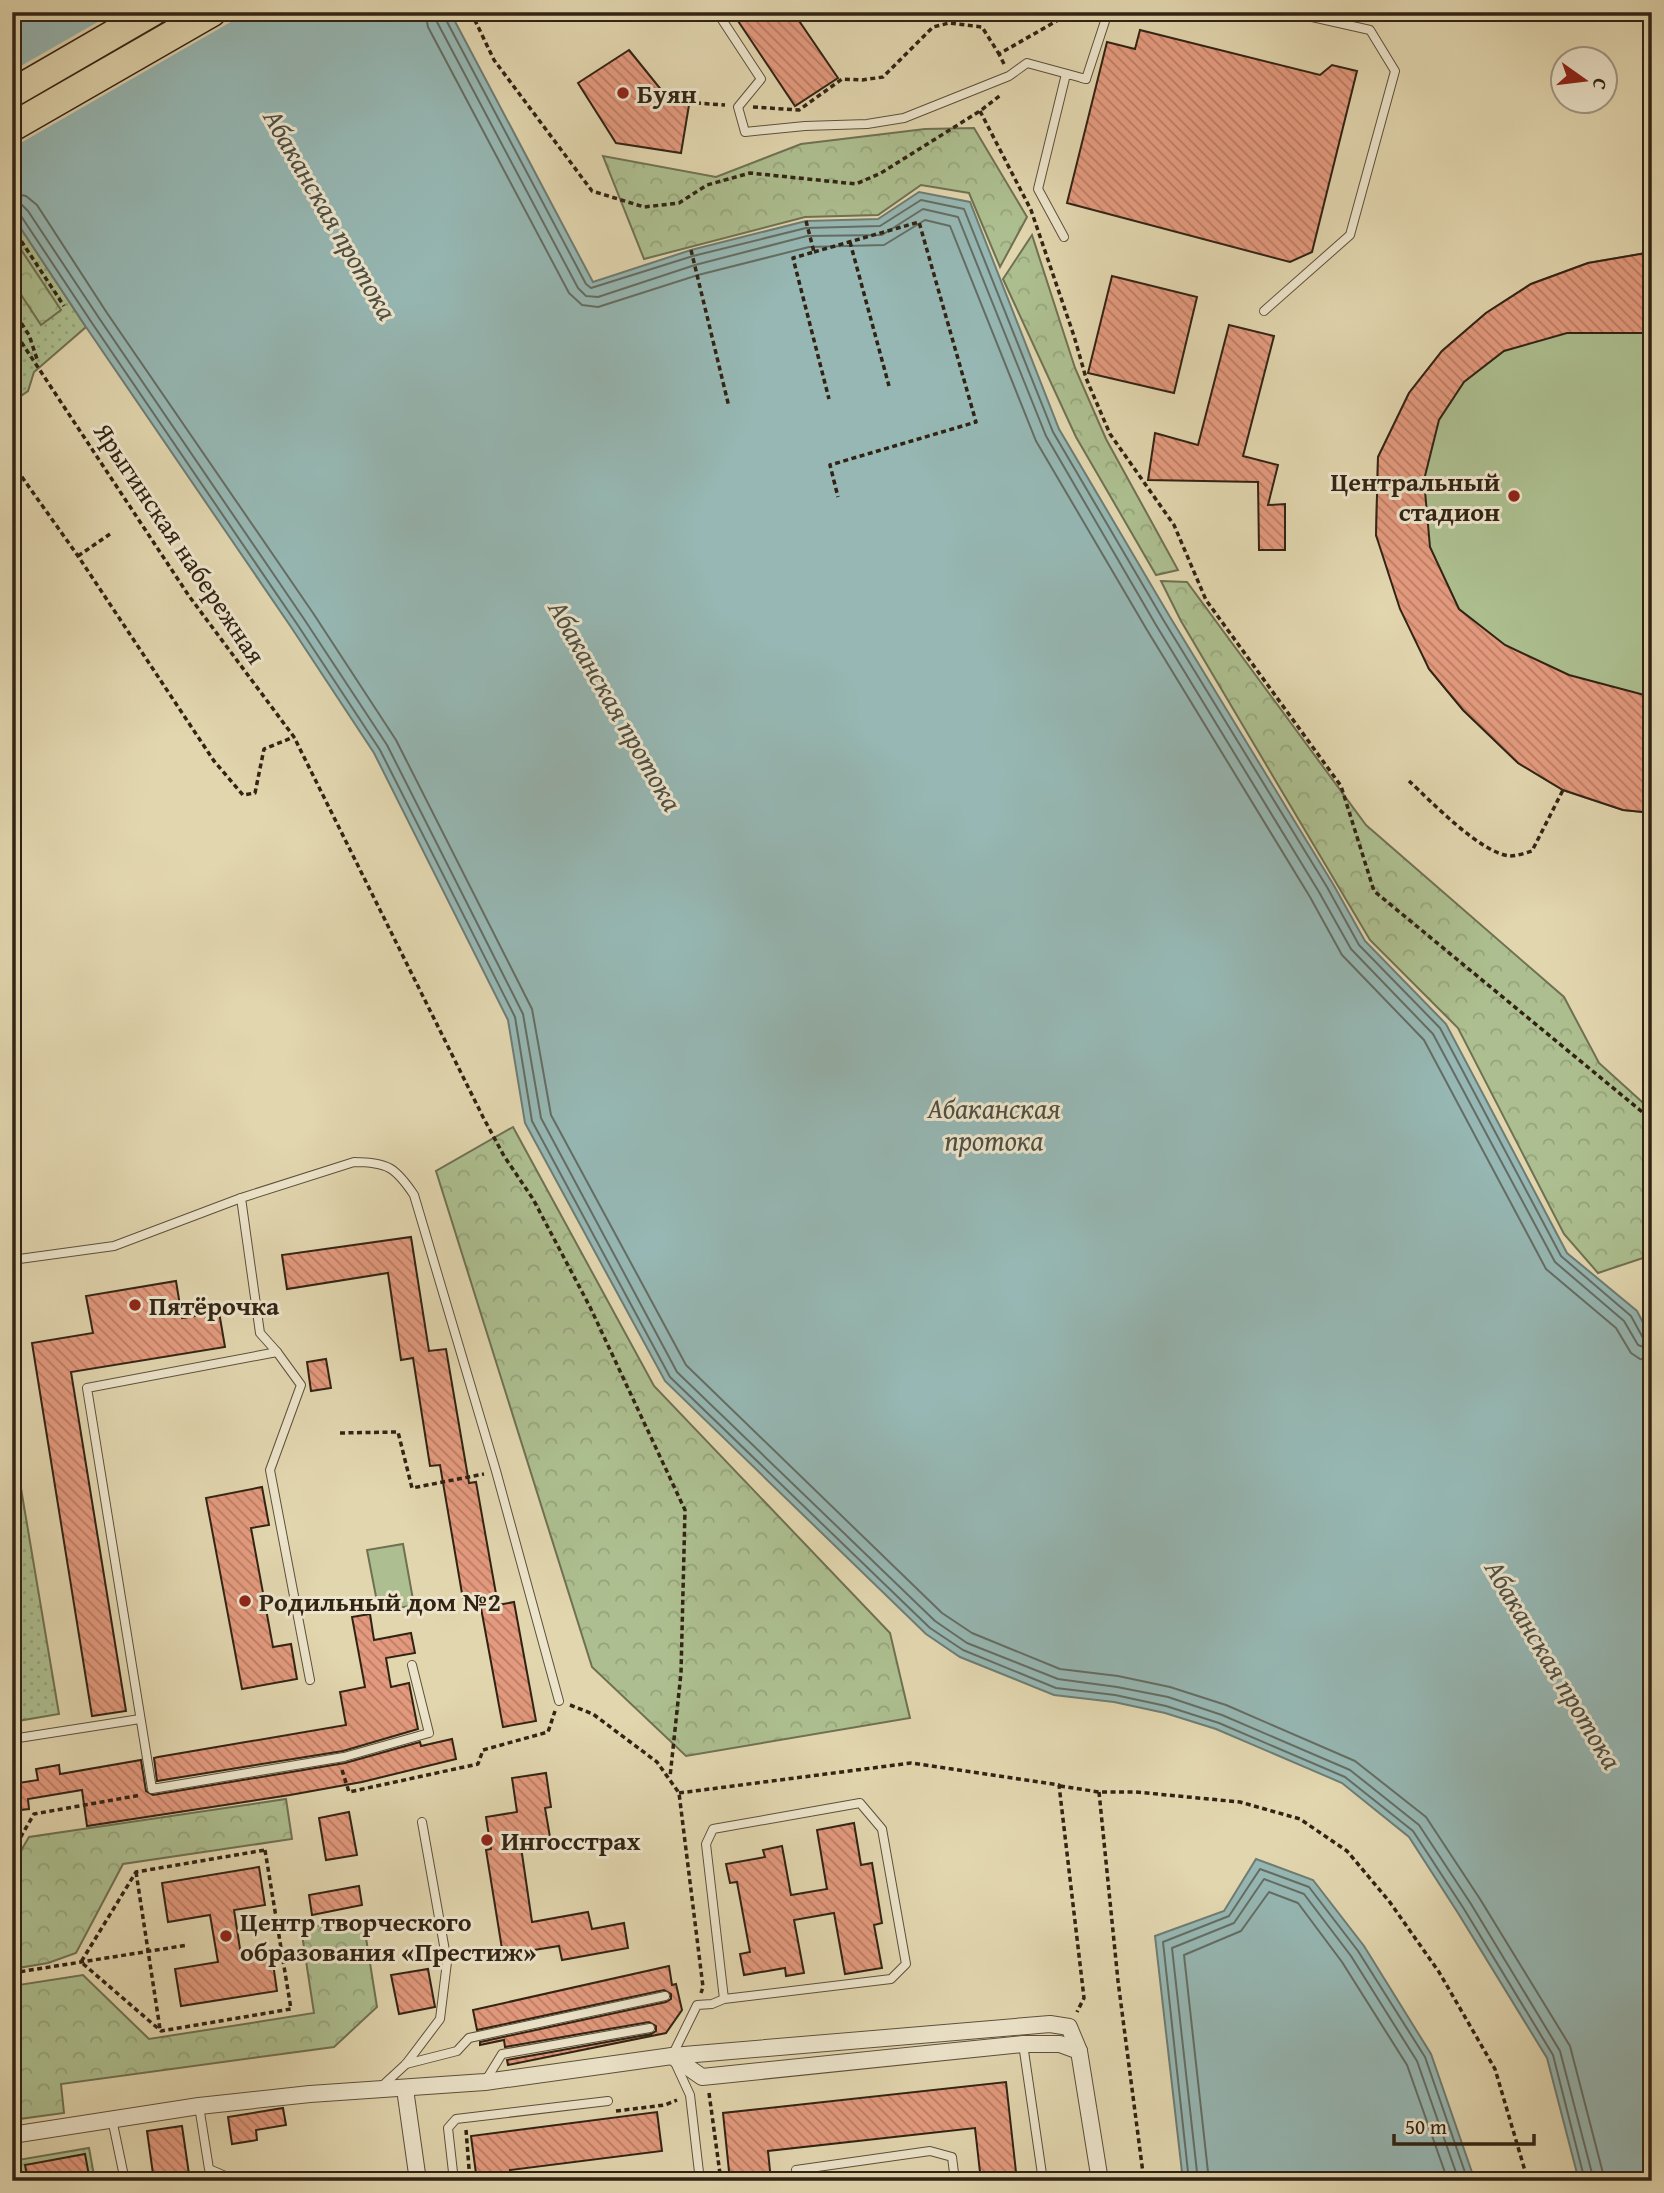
<svg xmlns="http://www.w3.org/2000/svg" width="1664" height="2193" viewBox="0 0 1664 2193" font-family="'Gentium Book Plus',serif">
<style>
.grass{fill:url(#grass-dots);stroke:#6f7152;stroke-width:2}
.forest{fill:url(#forest-crowns);stroke:#6f7152;stroke-width:2}
.garden{fill:#adbf90;stroke:#6f7152;stroke-width:2}
.water{fill:#96b7b3;stroke:#6e7c73;stroke-width:2}
.pier{fill:#e2d6af}
.lines{fill:none;stroke-linecap:round;stroke-linejoin:round}
.shore{stroke:#646d64;stroke-width:2}
.building{fill:url(#building-back-hatch);stroke:#312314;stroke-width:2}
.service-casing{stroke:#5d503b;stroke-width:10}
.minor-casing{stroke:#5d503b;stroke-width:18}
.trunk-casing{stroke:#312314;stroke-width:31}
.path{stroke:#312314;stroke-width:3.5;stroke-dasharray:5 3.5;stroke-linecap:butt}
.service{stroke:#ece4cb;stroke-width:8}
.minor{stroke:#ece4cb;stroke-width:16}
.trunk{stroke:#e2d6af;stroke-width:28}
.poi-dot{fill:#8f2418;stroke:#ece4cb;stroke-width:2.5}
.labels{text-anchor:middle;dominant-baseline:central;stroke-width:6;stroke-linejoin:round;paint-order:stroke}
.poi-label{font-size:26px;font-weight:bold;fill:#312314;stroke:#ece4cb;text-anchor:start}
.street-label{font-size:26px;fill:#312314;stroke:#ece4cb}
.water-label{font-size:28px;font-style:italic;fill:#4f4f44;stroke:#ece4cb}
</style>
<defs>
<pattern id="grass-dots" width="8" height="8" patternUnits="userSpaceOnUse" patternTransform="scale(1.75)"><rect width="8" height="8" fill="#adbf90"/><path d="M2 2h.1M6 6h.1" fill="none" stroke="#95a47b" stroke-width="1.8" stroke-linecap="round"/></pattern>
<pattern id="forest-crowns" width="20" height="18" patternUnits="userSpaceOnUse" patternTransform="scale(1.75)"><rect width="20" height="18" fill="#adbf90"/><path d="M2 6a3 3 0 1 1 6 0M12 15a3 3 0 1 1 6 0" fill="none" stroke="#95a47b"/></pattern>
<pattern id="building-back-hatch" width="6" height="6" patternUnits="userSpaceOnUse" patternTransform="scale(1.75)"><rect width="6" height="6" fill="#e49a7e"/><path d="M-1 5l2 2M0 0l6 6M5-1l2 2" fill="none" stroke="#b97d66"/></pattern>
</defs>
<rect width="100%" height="100%" fill="#e2d6af"/>
<filter id="stains"><feTurbulence type="fractalNoise" baseFrequency=".00286" numOctaves="4"/><feColorMatrix values="0 0 0 0 .2 0 0 0 0 .09 0 0 0 0 .02 0 0 0 .5 -.17"/></filter>
<radialGradient id="worn" r=".72"><stop offset=".6" stop-color="#630" stop-opacity="0"/><stop offset="1" stop-color="#630" stop-opacity=".3"/></radialGradient>
<g class="grass">
<path d="M12,215L86,327L34,372L28,391L12,402Z"/>
<path d="M12,1435L59,1714L12,1722Z"/>
</g>
<g class="forest">
<path d="M974,128L1027,217L1000,267L969,193L921,185L878,215L805,217L644,259L603,156L716,177L801,144L925,129Z"/>
<path d="M1032,235L1075,368L1106,439L1178,570L1156,575L1076,437L1003,279Z"/>
<path d="M12,236L61,310L41,325L12,281Z"/>
<path d="M1161,581L1187,582L1366,825L1564,997L1599,1063L1652,1111V1255L1598,1273L1564,1234L1458,1028L1370,940L1181,621Z"/>
<path d="M513,1127L654,1386L890,1633L910,1718L686,1756L592,1667L436,1171Z"/>
<path d="M286,1799L292,1839L123,1864L76,1953L48,1963L12,1969V1866L29,1837Z"/>
<path d="M363,1919L377,2007L334,2047L61,2084L64,2113L12,2120V1986L83,1975L149,2039L314,2013L301,1928Z"/>
<path d="M89,2148L95,2181H12V2161Z"/>
</g>
<g class="garden">
<path d="M1652,252V813L1623,810L1563,790L1518,763L1463,710L1429,669L1376,535L1378,457L1409,393L1442,351L1486,313L1531,284L1588,263Z"/>
<path d="M403,1544L414,1605L379,1612L367,1550Z"/>
</g>
<g class="water">
<path d="M12,12H450L593,282L691,250L806,221L878,219L919,192L970,202L1059,429L1170,617L1333,884L1365,941L1446,1024L1567,1253L1637,1311L1652,1340V2181H1579L1547,2058L1458,1913L1409,1837L1342,1783L1216,1729L1165,1713L1114,1702L1054,1695L960,1657L926,1634L665,1381L525,1123L508,1020L374,753L291,627L86,327L12,215Z"/>
<path d="M1256,1859L1313,1880L1364,1946L1431,2054L1475,2181H1183L1155,1936L1224,1911Z"/>
</g>
<path class="pier" d="M115,12H248L12,148V71Z"/>
<g class="lines">
<g class="shore">
<path d="M425,12L428,27L569,293L582,305L598,307L698,275L809,247L884,245L925,220L950,226L1036,441L1147,630L1310,897L1342,955L1424,1040L1546,1269L1616,1328L1631,1353L1640,1359L1652,1360"/>
<path d="M436,12L437,22L578,288L586,296L598,297L695,265L807,236L882,235L923,209L958,217L1046,436L1156,625L1319,892L1351,949L1433,1034L1555,1262L1624,1321L1638,1345L1652,1350"/>
<path d="M444,12L445,18L586,284L591,288L693,256L806,228L880,226L921,200L964,209L1053,432L1164,621L1327,887L1359,945L1440,1028L1561,1256L1631,1316L1643,1338L1652,1341"/>
<path d="M12,193L26,196L37,205L107,313L313,613L396,740L532,1009L551,1115L686,1365L942,1613L972,1633L1060,1669L1118,1676L1170,1687L1226,1705L1355,1761L1426,1817L1480,1899L1570,2046L1605,2181"/>
<path d="M12,204L22,205L28,211L99,318L304,619L387,745L523,1014L541,1118L677,1372L935,1621L967,1643L1058,1679L1117,1687L1168,1697L1222,1715L1350,1770L1419,1825L1471,1904L1560,2051L1594,2181"/>
<path d="M12,213L21,216L92,323L297,624L380,750L515,1017L532,1121L670,1377L930,1628L963,1650L1056,1688L1115,1695L1166,1706L1219,1723L1345,1777L1413,1831L1464,1909L1553,2055L1585,2181"/>
<path d="M1189,2181L1163,1942L1229,1916L1260,1869L1309,1887L1358,1951L1425,2057L1468,2181"/>
<path d="M1198,2181L1172,1948L1234,1923L1264,1879L1304,1894L1351,1956L1417,2061L1459,2181"/>
<path d="M1209,2181L1184,1955L1241,1931L1269,1892L1298,1903L1342,1962L1407,2065L1448,2181"/>
</g>
</g>
<g class="building">
<path d="M732,12H793L838,78L795,106Z"/>
<path d="M1140,30L1320,75L1332,65L1357,71L1312,252L1290,262L1067,203L1107,42L1135,49Z"/>
<path d="M629,50L671,102L689,105L681,153L616,143L578,83Z"/>
<path d="M1652,252V333H1567L1504,351L1464,382L1439,420L1424,480L1430,547L1459,609L1505,645L1569,675L1652,697V813L1623,810L1563,790L1518,763L1463,710L1429,669L1400,609L1376,535L1378,457L1409,393L1442,351L1486,313L1531,284L1588,263Z"/>
<path d="M1112,276L1197,297L1174,393L1088,373Z"/>
<path d="M1229,325L1274,336L1243,456L1278,465L1268,505L1285,504V550H1259L1258,482L1148,480L1155,433L1198,445Z"/>
<path d="M411,1237L429,1351L446,1349L469,1483L476,1482L498,1605L514,1602L536,1721L503,1727L481,1608L465,1611L440,1465L430,1466L413,1358L401,1360L388,1273L287,1289L282,1255Z"/>
<path d="M176,1281L182,1318L219,1312L225,1347L71,1372L126,1711L92,1716L32,1343L93,1333L86,1296Z"/>
<path d="M326,1359L331,1388L311,1391L307,1362Z"/>
<path d="M262,1487L269,1525L251,1528L273,1647L291,1644L297,1679L242,1689L206,1498Z"/>
<path d="M370,1614L374,1640L411,1633L415,1653L386,1658L391,1687L409,1683L418,1729L343,1751L157,1781L154,1758L158,1757L346,1725L340,1692L365,1687L352,1617Z"/>
<path d="M452,1739L456,1759L362,1782L290,1795L87,1826L82,1790L28,1799L29,1809L12,1811V1784L38,1780L36,1769L59,1765L60,1774L141,1760L146,1791L153,1795L345,1763L420,1742L421,1746Z"/>
<path d="M546,1773L551,1807L545,1808L551,1843L521,1847L532,1922L588,1912L592,1929L624,1923L628,1948L562,1960L559,1946L503,1955L486,1850L491,1849L486,1817L517,1812L512,1778Z"/>
<path d="M349,1812L357,1855L326,1860L319,1818Z"/>
<path d="M854,1823L861,1865L872,1863L882,1923L874,1925L882,1968L845,1974L834,1913L794,1920L804,1973L786,1976L785,1968L744,1975L740,1954L750,1952L737,1882L730,1883L726,1864L765,1857L763,1850L782,1846L791,1895L827,1889L817,1830Z"/>
<path d="M259,1867L265,1905L234,1910L241,1955L271,1950L277,1991L181,2006L175,1969L218,1962L210,1915L168,1922L162,1883Z"/>
<path d="M359,1886L362,1905L312,1915L309,1895Z"/>
<path d="M669,1966L672,1985L676,1984L682,2010L666,2033L508,2065L507,2060L651,2034L656,2031V2026L649,2022L505,2047L504,2040L480,2045V2042L666,2002L671,1999V1994L664,1990L477,2030L473,2010Z"/>
<path d="M428,1969L435,2007L399,2014L391,1975Z"/>
<path d="M1006,2082L1017,2181H981L975,2128L768,2151L771,2181H730L723,2113Z"/>
<path d="M283,2108L286,2125L256,2130L257,2140L232,2144L228,2117Z"/>
<path d="M657,2112L662,2151L510,2170L511,2181H477L471,2136Z"/>
<path d="M182,2126L190,2181H154L147,2131Z"/>
<path d="M85,2154L90,2181H28L25,2165Z"/>
</g>
<g class="lines">
<defs>
<g id="service">
<path d="M717,12L761,79L738,107L745,132L805,126L867,124L904,118L1009,76L1027,63L1086,79"/>
<path d="M1082,78L1086,79L1108,12"/>
<path d="M1064,237L1038,189L1066,74L1069,75"/>
<path d="M1264,311L1350,235L1395,71L1370,30L1290,12"/>
<path d="M241,1198L260,1333L277,1352L87,1388L152,1789L344,1757L429,1733L412,1665"/>
<path d="M12,1260L114,1246L241,1198L354,1162C388,1162 396,1168 414,1195L496,1471L559,1701"/>
<path d="M277,1352L301,1385L270,1470L310,1680"/>
<path d="M12,1739L140,1719"/>
<path d="M1023,2044L1043,2181"/>
<path d="M406,2064L457,2051L469,2038L665,1996"/>
<path d="M486,2080L502,2054L650,2028"/>
<path d="M380,2088L406,2064L440,2019L447,1962L422,1822"/>
<path d="M199,2106L209,2169L237,2181"/>
<path d="M112,2119L125,2181"/>
<path d="M454,2181L448,2128L456,2119L608,2101"/>
<path d="M700,2181L690,2095L672,2056L697,2005L712,2004L724,1999L706,1844L713,1829L860,1803L882,1829L906,1964L891,1979L724,1999"/>
<path d="M798,2181L796,2170L930,2151L952,2157L955,2181"/>
</g>
<g id="minor">
<path d="M672,2056L702,2077L1023,2044H1060L1079,2051"/>
<path d="M405,2089L418,2181"/>
<path d="M12,2135L199,2106L310,2094L485,2082L672,2056L1050,2024L1069,2027L1079,2051L1100,2181"/>
</g>
<g id="trunk">
<path d="M12,93L152,12"/>
<path d="M12,127L212,12"/>
</g>
</defs>
<use href="#service" class="service-casing"/>
<use href="#minor" class="minor-casing"/>
<use href="#trunk" class="trunk-casing"/>
<g class="path">
<path d="M471,12L494,60L592,191L644,207L679,203L707,185L750,173L856,184L881,173L980,111L1002,94"/>
<path d="M1004,64L999,54L1072,12"/>
<path d="M696,103L725,105"/>
<path d="M753,107L799,110L842,79L862,80L883,77L933,27L949,23L982,27L999,54"/>
<path d="M980,111L1031,210L1074,336L1086,378L1110,434L1174,525L1206,600L1341,786L1374,891L1652,1120"/>
<path d="M806,221L814,252L793,258L829,399"/>
<path d="M12,227L64,306"/>
<path d="M850,242L889,386"/>
<path d="M691,250L729,407"/>
<path d="M814,252L919,222L976,422L830,465L838,497"/>
<path d="M12,309L29,335L38,362"/>
<path d="M12,328L189,596L294,737L483,1117L504,1156L533,1199L590,1307L685,1510L681,1673L670,1777"/>
<path d="M12,369L15,377H12"/>
<path d="M12,463L78,556L214,761L243,795L255,793L264,749L294,737"/>
<path d="M78,556L110,534"/>
<path d="M1409,781C1432,802 1480,853 1510,856C1517,856 1525,853 1532,851L1563,790"/>
<path d="M340,1433L398,1432L412,1488L484,1474"/>
<path d="M12,1505L16,1529H12"/>
<path d="M570,1705L593,1714L657,1762L679,1793L703,1987L701,1993"/>
<path d="M342,1770L349,1792L478,1764L483,1750L548,1732L555,1711"/>
<path d="M1060,1786L1099,1792H1136L1240,1802L1300,1819L1347,1851L1389,1901L1439,1972L1495,2069L1528,2181"/>
<path d="M1099,1792L1118,1981L1144,2181"/>
<path d="M679,1793L911,1763L1059,1785L1084,1998L1077,2012"/>
<path d="M265,1850L291,2009L161,2031L81,1962L136,1872Z"/>
<path d="M12,1852L34,1814L141,1795"/>
<path d="M136,1872L160,2029"/>
<path d="M12,1973L188,1945"/>
<path d="M709,2093L721,2181"/>
<path d="M616,2111L665,2105L677,2100"/>
<path d="M466,2130L470,2181"/>
<path d="M15,2149L20,2181"/>
</g>
<use href="#service" class="service"/>
<use href="#minor" class="minor"/>
<use href="#trunk" class="trunk"/>
</g>
<g class="poi-dot">
<circle cx="623" cy="93" r="7"/>
<circle cx="1514" cy="496" r="7"/>
<circle cx="135" cy="1305" r="7"/>
<circle cx="245" cy="1601" r="7"/>
<circle cx="487" cy="1840" r="7"/>
<circle cx="226" cy="1936" r="7"/>
</g>
<g class="labels">
<g class="poi-label">
<text x="637" y="93">Буян</text>
<text x="1500" y="481" text-anchor="end">Центральный<tspan x="1500" dy="30">стадион</tspan></text>
<text x="149" y="1305">Пятёрочка</text>
<text x="259" y="1601">Родильный дом №2</text>
<text x="501" y="1840">Ингосстрах</text>
<text x="240" y="1921">Центр творческого<tspan x="240" dy="30">образования «Престиж»</tspan></text>
</g>
<g class="street-label">
<text transform="translate(180 543) rotate(56)">Ярыгинская набережная</text>
</g>
<g class="water-label">
<text transform="translate(331 214) rotate(60)">Абаканская протока</text>
<text transform="translate(616 705) rotate(60)">Абаканская протока</text>
<text x="994" y="1107">Абаканская<tspan x="994" dy="32">протока</tspan></text>
<text transform="translate(1554 1664) rotate(59)">Абаканская протока</text>
</g>
</g>
<rect width="1664" height="2193" fill="none" stroke="#e2d6af" stroke-width="42"/>
<rect x="14" y="14" width="1636" height="2165" fill="none" stroke="#312314" stroke-width="3.5"/>
<rect x="21" y="21" width="1622" height="2151" fill="none" stroke="#312314" stroke-width="2"/>
<g transform="translate(1584 80) rotate(104)"><circle r="33" fill="#ece4cb" stroke="#a19782" stroke-width="2"/>
<path d="M0-5L12 26L0 18L-12 26Z" fill="#8f2418"/>
<text y="-10" font-size="19" font-weight="bold" text-anchor="middle" fill="#312314">С</text>
</g>
<path d="M1394 2134v10h140v-10" fill="none" stroke="#312314" stroke-width="3.5"/>
<text x="1405" y="2134" font-size="21" fill="#312314" stroke="#ece4cb" stroke-width="5" paint-order="stroke">50 m</text>
<rect width="100%" height="100%" filter="url(#stains)"/>
<rect width="100%" height="100%" fill="url(#worn)"/>
</svg>
